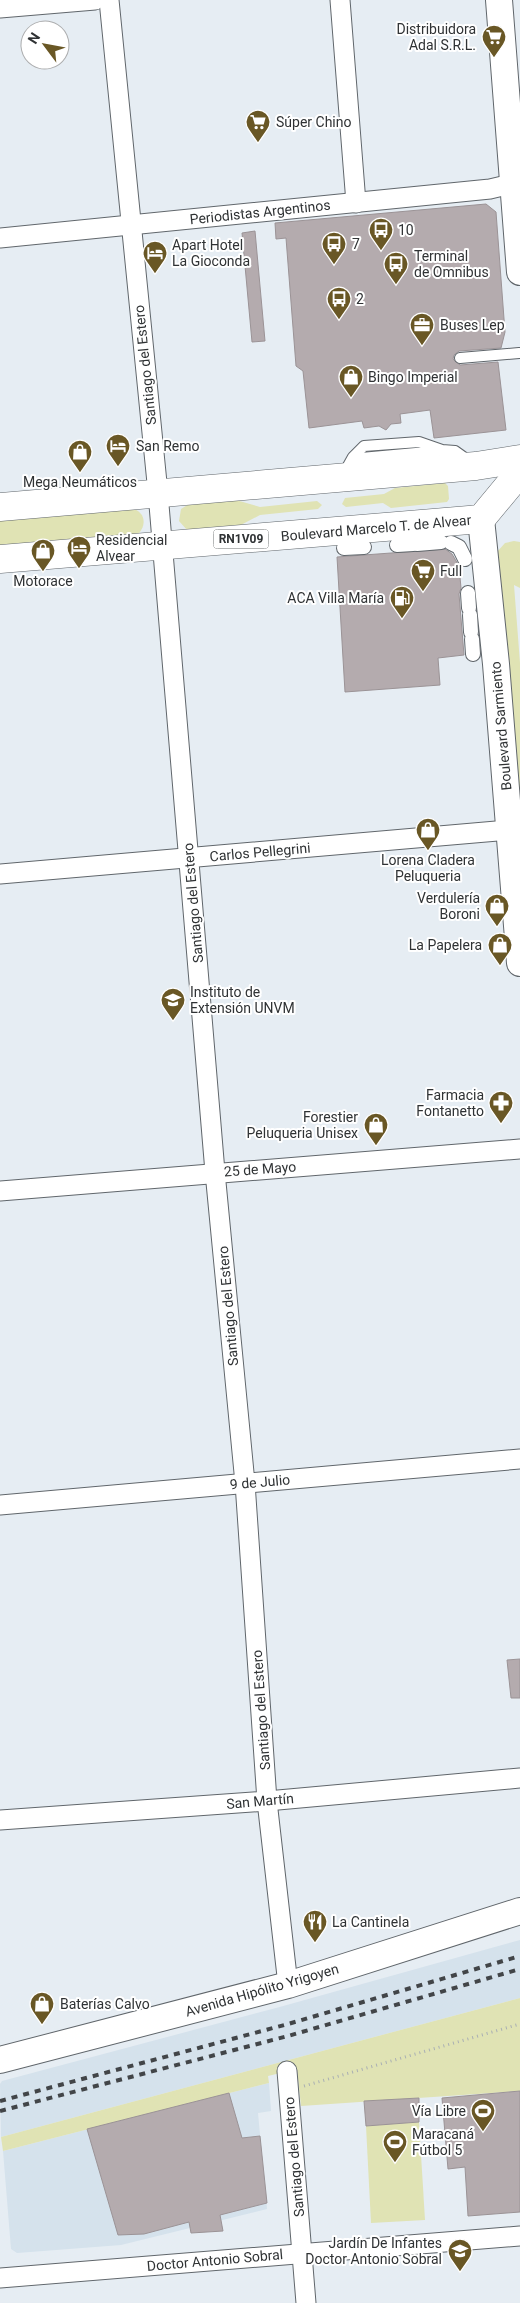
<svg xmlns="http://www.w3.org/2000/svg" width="520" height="2303" viewBox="0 0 520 2303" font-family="Roboto,sans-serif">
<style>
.built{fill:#d5e2ec}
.green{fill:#e0e3b4}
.building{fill:#b4abae;stroke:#9b9396}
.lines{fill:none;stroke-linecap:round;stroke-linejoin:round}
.service-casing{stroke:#60666b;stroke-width:12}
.pedestrian-casing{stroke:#60666b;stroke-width:16}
.minor-casing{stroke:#60666b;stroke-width:21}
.secondary-casing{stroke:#60666b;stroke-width:28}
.primary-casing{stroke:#60666b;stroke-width:29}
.path{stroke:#a9afb3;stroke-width:3;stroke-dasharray:1 4;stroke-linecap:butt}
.service{stroke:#fff;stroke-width:10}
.pedestrian{stroke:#fff;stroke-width:14}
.minor{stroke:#fff;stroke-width:19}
.secondary{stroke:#fff;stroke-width:26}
.primary{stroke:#fff;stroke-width:28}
.rail{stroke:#424548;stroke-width:4;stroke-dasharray:6 6;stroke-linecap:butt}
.labels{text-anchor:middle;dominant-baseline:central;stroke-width:4;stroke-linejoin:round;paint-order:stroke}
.shield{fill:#fff;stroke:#6d7071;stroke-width:1}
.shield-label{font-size:12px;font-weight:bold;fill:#2f3234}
.poi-label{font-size:14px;fill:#2f3234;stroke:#fff;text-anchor:start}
.street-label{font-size:14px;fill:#2f3234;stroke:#fff}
</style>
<rect width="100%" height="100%" fill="#e6edf3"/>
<g class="built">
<path d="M520,1940V1998L1,2137L0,2084L2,2081L276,2008Z"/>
<path d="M269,2083L271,2111L258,2113L267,2209L121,2245L17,2253L11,2249L3,2151Z"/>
</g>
<g class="green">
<path d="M445,483L448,486L449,499L447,502L391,508L383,503L346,507L342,504L345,498L384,494L395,488Z"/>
<path d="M236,500L260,507L317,501L322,505L318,509L260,515L237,527L187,530L179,521L181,509L189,504Z"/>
<path d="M134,509C147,514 146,528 136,536L0,547V520Z"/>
<path d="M514,541L520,542V588L514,585L520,663V815L497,552L505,543Z"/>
<path d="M520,1998V2091L301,2106L297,2069L268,2076L269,2083L3,2151L1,2137Z"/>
<path d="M419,2122L425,2220L371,2223L366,2126Z"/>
</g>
<g class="building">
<path d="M486,204L496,212L505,332L501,348L459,351L454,355L453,359L460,365L498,362L506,430L434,438L430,410L400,414L401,423L391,424L386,430L379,426L364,428L362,421L309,428L303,371L296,366L286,238L276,239L275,223Z"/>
<path d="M255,231L265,341L252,342L242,233Z"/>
<path d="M445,549L452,554L459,566L461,588L459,594L464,655L438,658L440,685L345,692L337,557Z"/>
<path d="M520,1659V1698H511L507,1660Z"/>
<path d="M520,2091V2212L468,2216L465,2167L448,2169L442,2098Z"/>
<path d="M229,2093L242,2138L260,2136L267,2203L220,2215L223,2231L191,2233L189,2222L144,2234L118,2235L87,2129Z"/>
<path d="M419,2098V2122L366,2126L364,2101Z"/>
</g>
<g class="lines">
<defs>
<g id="service">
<path d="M460,358L519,353"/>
<path d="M352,467L361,458L438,451"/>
<path d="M343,475L353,457L364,446L419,442L442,450L455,451L469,461"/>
</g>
<g id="pedestrian">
<path d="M451,543L459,547L465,559"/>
<path d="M417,544L441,542"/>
<path d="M397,545L413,544"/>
<path d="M344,548L364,547"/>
<path d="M468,593L469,608"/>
<path d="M470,615L471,632"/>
<path d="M472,639L473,654"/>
</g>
<g id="minor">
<path d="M109,0L158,493L215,1172L245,1483L267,1801L288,1985"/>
<path d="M340,0L356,203"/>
<path d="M0,8L95,0"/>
<path d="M0,238L490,189L520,182"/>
<path d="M0,874L520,829"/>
<path d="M0,1191L520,1149"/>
<path d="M0,1505L520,1459"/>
<path d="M0,1820L267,1801L520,1778"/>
<path d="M287,2071L306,2303"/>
<path d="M0,2278L520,2236"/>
</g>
<g id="secondary">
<path d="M499,0L520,272"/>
<path d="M481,519L496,664L520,963"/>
<path d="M0,2060L288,1985L520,1911"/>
</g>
<g id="primary">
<path d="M0,507L476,466L520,459"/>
<path d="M0,559L481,519L520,472"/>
</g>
</defs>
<use href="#service" class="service-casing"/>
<use href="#pedestrian" class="pedestrian-casing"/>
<use href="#minor" class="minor-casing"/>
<use href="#secondary" class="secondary-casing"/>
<use href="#primary" class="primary-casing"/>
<path class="path" d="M304,2086L520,2024"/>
<use href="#service" class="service"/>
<use href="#pedestrian" class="pedestrian"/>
<use href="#minor" class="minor"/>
<use href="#secondary" class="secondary"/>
<use href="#primary" class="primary"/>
<g class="rail">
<path d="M0,2101L288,2024L520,1956"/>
<path d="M0,2111L288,2036L520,1969"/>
</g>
</g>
<defs>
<symbol id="supermarket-pin" viewBox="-11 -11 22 30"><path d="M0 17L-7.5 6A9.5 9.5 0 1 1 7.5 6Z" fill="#695725" stroke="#fff"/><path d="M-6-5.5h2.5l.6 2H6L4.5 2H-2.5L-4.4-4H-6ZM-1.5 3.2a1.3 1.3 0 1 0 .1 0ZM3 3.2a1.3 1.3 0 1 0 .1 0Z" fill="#fff"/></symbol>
<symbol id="bus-pin" viewBox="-11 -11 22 30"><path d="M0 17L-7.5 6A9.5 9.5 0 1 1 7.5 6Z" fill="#695725" stroke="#fff"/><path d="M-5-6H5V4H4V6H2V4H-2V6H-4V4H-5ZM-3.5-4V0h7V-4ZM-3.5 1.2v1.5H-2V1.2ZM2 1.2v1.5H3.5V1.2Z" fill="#fff"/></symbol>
<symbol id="hotel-pin" viewBox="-11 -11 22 30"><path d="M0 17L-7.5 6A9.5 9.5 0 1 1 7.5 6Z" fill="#695725" stroke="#fff"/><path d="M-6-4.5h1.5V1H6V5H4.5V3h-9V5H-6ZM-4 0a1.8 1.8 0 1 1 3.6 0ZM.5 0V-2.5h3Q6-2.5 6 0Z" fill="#fff"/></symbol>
<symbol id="office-pin" viewBox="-11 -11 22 30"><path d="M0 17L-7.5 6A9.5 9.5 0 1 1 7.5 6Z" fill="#695725" stroke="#fff"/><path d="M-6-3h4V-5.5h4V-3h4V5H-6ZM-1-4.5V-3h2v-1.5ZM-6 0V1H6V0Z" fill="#fff"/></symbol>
<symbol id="shop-pin" viewBox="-11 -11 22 30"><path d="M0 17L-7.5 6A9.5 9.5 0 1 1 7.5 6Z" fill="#695725" stroke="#fff"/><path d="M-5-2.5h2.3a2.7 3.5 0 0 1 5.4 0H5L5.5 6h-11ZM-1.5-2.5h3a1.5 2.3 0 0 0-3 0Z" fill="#fff"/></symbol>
<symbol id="fuel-pin" viewBox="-11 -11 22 30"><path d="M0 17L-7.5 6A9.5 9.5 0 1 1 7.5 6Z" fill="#695725" stroke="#fff"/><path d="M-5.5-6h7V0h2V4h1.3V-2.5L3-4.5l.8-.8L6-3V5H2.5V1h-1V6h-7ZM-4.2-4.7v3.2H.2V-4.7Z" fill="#fff"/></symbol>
<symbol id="school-pin" viewBox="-11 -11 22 30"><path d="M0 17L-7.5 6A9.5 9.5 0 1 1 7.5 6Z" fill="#695725" stroke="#fff"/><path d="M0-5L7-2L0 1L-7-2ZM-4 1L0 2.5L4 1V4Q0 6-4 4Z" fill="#fff"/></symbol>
<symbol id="pharmacy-pin" viewBox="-11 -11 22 30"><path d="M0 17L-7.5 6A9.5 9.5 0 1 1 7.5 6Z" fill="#695725" stroke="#fff"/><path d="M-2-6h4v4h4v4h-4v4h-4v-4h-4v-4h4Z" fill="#fff"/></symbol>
<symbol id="restaurant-pin" viewBox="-11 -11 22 30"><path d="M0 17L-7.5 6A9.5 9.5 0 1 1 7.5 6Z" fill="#695725" stroke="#fff"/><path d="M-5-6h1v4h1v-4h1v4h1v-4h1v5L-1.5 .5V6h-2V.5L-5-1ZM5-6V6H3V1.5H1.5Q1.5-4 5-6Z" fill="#fff"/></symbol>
<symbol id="stadium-pin" viewBox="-11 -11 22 30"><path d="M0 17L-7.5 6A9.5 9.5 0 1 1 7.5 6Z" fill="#695725" stroke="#fff"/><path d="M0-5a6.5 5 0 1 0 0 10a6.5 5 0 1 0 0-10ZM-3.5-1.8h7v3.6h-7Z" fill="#fff"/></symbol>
</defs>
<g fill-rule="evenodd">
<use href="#supermarket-pin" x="480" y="23" width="28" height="38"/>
<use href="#supermarket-pin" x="244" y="108" width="28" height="38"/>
<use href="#bus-pin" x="367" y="216" width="28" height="38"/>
<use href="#bus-pin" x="320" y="230" width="28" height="38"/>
<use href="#hotel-pin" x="141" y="239" width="28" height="38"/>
<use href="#bus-pin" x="382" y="250" width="28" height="38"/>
<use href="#bus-pin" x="325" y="285" width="28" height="38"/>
<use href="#office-pin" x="408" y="311" width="28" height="38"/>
<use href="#shop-pin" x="337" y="363" width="28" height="38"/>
<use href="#hotel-pin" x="104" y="432" width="28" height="38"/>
<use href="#shop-pin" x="66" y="438" width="28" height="38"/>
<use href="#hotel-pin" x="65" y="534" width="28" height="38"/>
<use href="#shop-pin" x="29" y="537" width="28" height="38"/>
<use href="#supermarket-pin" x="409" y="557" width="28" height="38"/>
<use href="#fuel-pin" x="388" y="584" width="28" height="38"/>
<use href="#shop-pin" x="414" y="816" width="28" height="38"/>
<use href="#shop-pin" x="483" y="892" width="28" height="38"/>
<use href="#shop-pin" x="486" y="931" width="28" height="38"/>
<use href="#school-pin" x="159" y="986" width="28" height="38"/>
<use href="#pharmacy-pin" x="487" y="1089" width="28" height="38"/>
<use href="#shop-pin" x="362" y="1111" width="28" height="38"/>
<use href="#restaurant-pin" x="301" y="1908" width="28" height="38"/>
<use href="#shop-pin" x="28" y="1990" width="28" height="38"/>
<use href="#stadium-pin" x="469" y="2097" width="28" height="38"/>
<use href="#stadium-pin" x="381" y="2128" width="28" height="38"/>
<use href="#school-pin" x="446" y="2237" width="28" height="38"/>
</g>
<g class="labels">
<rect class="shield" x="213.5" y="529.5" width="55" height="19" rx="4"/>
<g class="shield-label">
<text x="241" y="539">RN1V09</text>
</g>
<g class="poi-label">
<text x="476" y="29" text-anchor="end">Distribuidora<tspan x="476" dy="16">Adal S.R.L.</tspan></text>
<text x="276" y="122">Súper Chino</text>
<text x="398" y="230">10</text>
<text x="352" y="244">7</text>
<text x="172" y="245">Apart Hotel<tspan x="172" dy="16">La Gioconda</tspan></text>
<text x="414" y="256">Terminal<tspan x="414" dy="16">de Omnibus</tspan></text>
<text x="356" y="299">2</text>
<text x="440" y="325">Buses Lep</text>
<text x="368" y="377">Bingo Imperial</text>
<text x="136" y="446">San Remo</text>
<text x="80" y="482" text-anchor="middle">Mega Neumáticos</text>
<text x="96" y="540">Residencial<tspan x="96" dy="16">Alvear</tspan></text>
<text x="440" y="571">Full</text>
<text x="43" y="581" text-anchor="middle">Motorace</text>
<text x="384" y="598" text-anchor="end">ACA Villa María</text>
<text x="428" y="860" text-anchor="middle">Lorena Cladera<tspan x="428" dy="16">Peluqueria</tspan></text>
<text x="480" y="898" text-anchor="end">Verdulería<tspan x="480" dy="16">Boroni</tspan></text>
<text x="482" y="945" text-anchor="end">La Papelera</text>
<text x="190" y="992">Instituto de<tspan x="190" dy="16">Extensión UNVM</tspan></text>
<text x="484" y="1095" text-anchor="end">Farmacia<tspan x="484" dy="16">Fontanetto</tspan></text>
<text x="358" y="1117" text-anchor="end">Forestier<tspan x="358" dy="16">Peluqueria Unisex</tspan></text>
<text x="332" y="1922">La Cantinela</text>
<text x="60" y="2004">Baterías Calvo</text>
<text x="466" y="2111" text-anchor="end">Vía Libre</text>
<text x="412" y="2134">Maracaná<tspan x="412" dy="16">Fútbol 5</tspan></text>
<text x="442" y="2243" text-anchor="end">Jardín De Infantes<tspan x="442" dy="16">Doctor Antonio Sobral</tspan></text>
</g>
<g class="street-label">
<text transform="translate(260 212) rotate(-6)">Periodistas Argentinos</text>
<text transform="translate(145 365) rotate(-96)">Santiago del Estero</text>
<text transform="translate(376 528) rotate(-5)">Boulevard Marcelo T. de Alvear</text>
<text transform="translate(501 726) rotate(-95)">Boulevard Sarmiento</text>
<text transform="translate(260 852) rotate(-5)">Carlos Pellegrini</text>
<text transform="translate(193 903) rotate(-95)">Santiago del Estero</text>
<text transform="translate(260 1169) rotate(-4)">25 de Mayo</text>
<text transform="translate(228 1306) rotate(-95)">Santiago del Estero</text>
<text transform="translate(260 1482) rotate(-5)">9 de Julio</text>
<text transform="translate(261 1710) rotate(-94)">Santiago del Estero</text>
<text transform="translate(260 1801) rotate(-5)">San Martín</text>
<text transform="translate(262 1990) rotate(-16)">Avenida Hipólito Yrigoyen</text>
<text transform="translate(294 2157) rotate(-95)">Santiago del Estero</text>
<text transform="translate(215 2260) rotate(-5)">Doctor Antonio Sobral</text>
</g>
</g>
<g transform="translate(45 45) rotate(302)"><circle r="24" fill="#ffffff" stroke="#acadae"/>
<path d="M0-4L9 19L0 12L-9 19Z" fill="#695725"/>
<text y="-8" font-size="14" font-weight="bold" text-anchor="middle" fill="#2f3234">N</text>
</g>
</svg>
